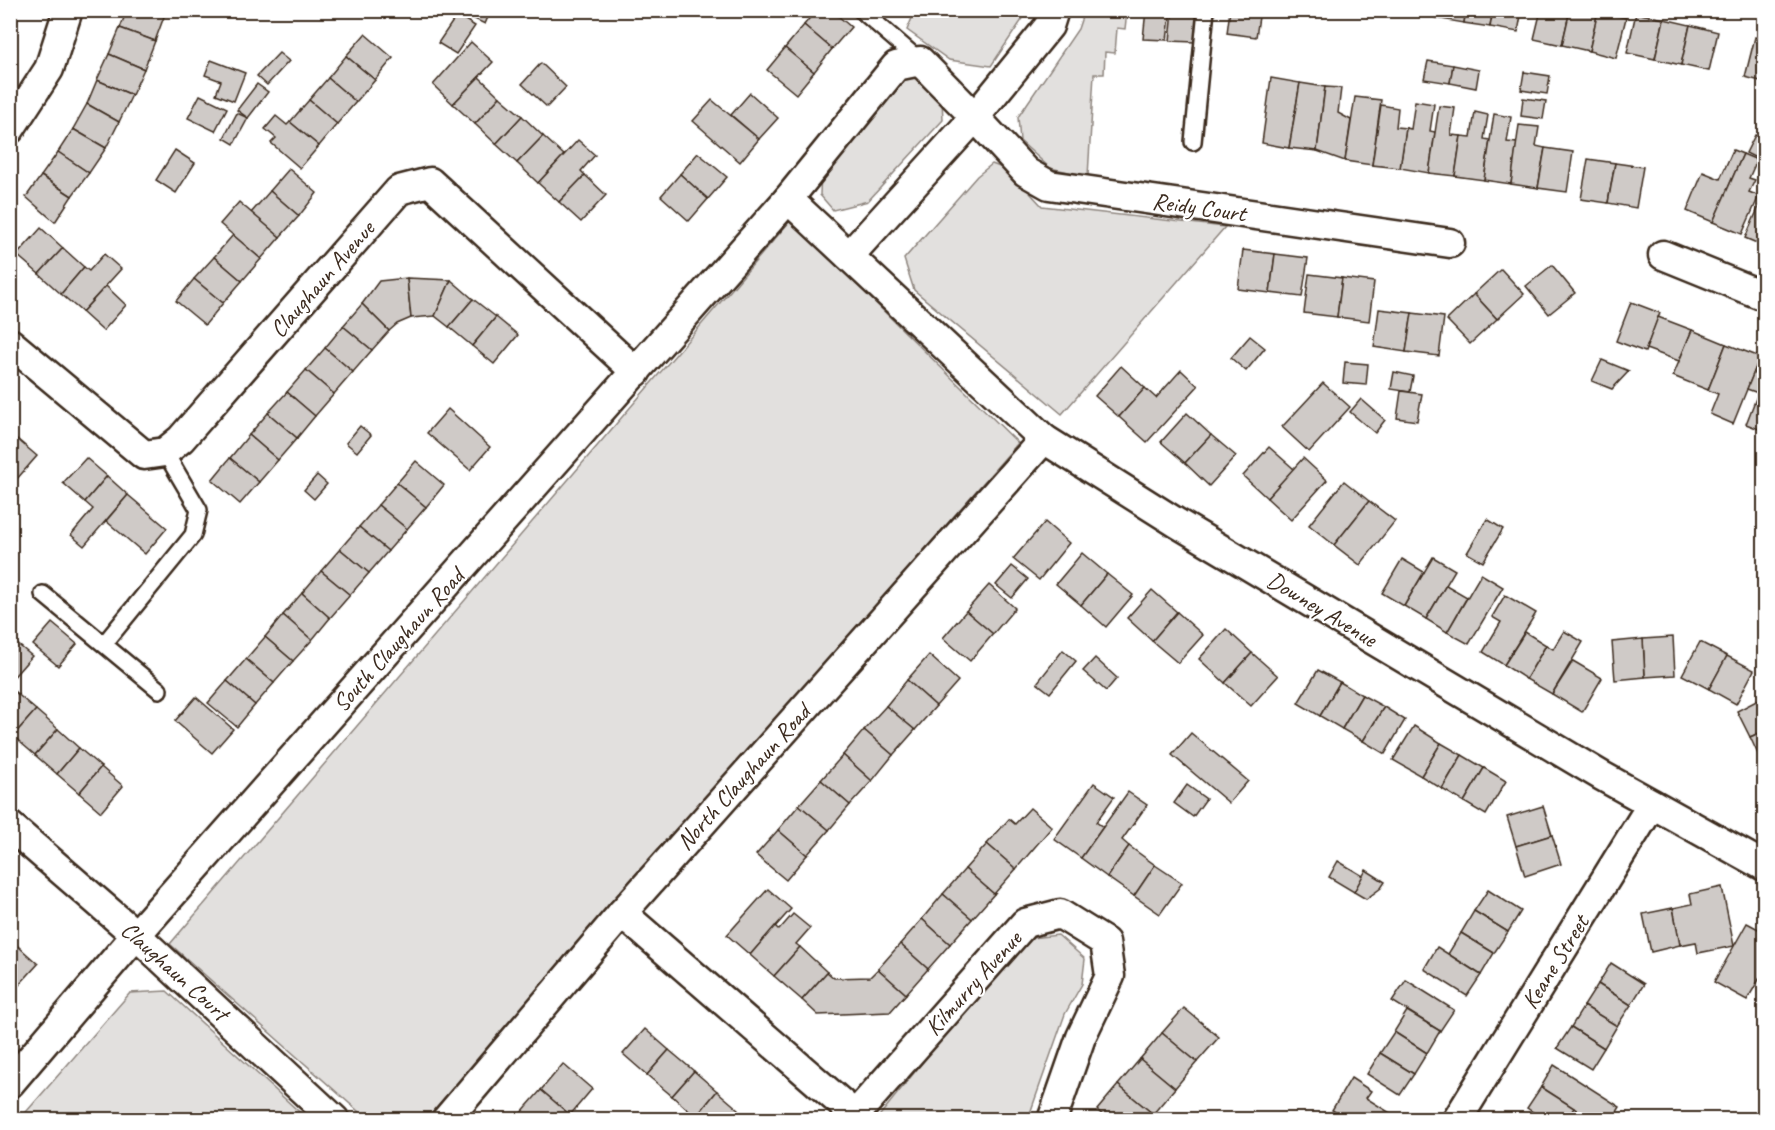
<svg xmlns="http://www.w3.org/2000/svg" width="1775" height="1130" viewBox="0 0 1775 1130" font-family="Caveat,sans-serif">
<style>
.green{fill:#e2e0de;stroke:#8e857e;stroke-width:1.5}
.building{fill:#cfcac7;stroke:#3b2a1e;stroke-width:1.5}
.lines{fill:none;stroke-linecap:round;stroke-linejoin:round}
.lane-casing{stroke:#3b2a1e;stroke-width:20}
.street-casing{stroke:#3b2a1e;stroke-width:33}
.lane{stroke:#fff;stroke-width:15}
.street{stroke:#fff;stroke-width:28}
.labels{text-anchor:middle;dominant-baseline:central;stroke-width:4.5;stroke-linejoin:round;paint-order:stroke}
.street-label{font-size:24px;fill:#3b2a1e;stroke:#fff}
</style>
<rect width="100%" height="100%" fill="#fff"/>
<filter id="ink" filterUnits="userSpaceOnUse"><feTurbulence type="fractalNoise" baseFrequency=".0167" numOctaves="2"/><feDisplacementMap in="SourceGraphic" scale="12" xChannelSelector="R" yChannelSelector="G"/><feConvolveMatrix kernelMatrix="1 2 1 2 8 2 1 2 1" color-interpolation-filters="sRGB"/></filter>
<g filter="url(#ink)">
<g class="green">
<path d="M915,11V10L1028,11L991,66L949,60L907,30Z"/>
<path d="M1084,11H1127L1125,29L1117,28L1115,53L1105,52L1104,74H1094L1088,176L1050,168L1020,141L1018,117L1078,29Z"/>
<path d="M916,76L942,100L943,120L868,201L833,210L820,195L821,170L897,79Z"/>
<path d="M992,164L1010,171L1042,206L1225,227L1062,414L914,290L904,259L977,176Z"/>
<path d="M791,220L1018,443L426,1119H367L170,944Z"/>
<path d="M1058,935L1085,959L1082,984L1065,1014L1028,1119L876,1120L1022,939Z"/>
<path d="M167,991L307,1119H20L130,993Z"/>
</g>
<g class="building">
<path d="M127,10H155L165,14L155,41L120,28Z"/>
<path d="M473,10H491L485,24L470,17Z"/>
<path d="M816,10H831L851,27L832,49L804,25Z"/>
<path d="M1146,10H1171L1167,40L1143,39Z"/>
<path d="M1173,10H1198L1195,42L1170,41Z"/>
<path d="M1230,10H1260L1256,37L1227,33Z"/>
<path d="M1367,10H1394V14Z"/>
<path d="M1394,10H1422V16L1394,14Z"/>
<path d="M1437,10H1466L1464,23L1435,18Z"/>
<path d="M1466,10H1493L1490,27L1464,23Z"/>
<path d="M1493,10H1522L1518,32L1490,27Z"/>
<path d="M1541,10H1570L1562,45L1534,39Z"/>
<path d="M1570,10L1598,11L1589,51L1562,45Z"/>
<path d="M1598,11L1626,18L1616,58L1589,51Z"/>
<path d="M1636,13L1664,19L1655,59L1627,53Z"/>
<path d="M457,15L475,26L456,54L438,43Z"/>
<path d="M1664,19L1690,25L1681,65L1655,59Z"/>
<path d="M804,25L832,49L814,72L785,48Z"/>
<path d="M1690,25L1718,32L1709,71L1681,65Z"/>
<path d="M120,28L155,41L144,69L109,54Z"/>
<path d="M365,34L393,58L375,80L346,56Z"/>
<path d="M1755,37L1764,40V82L1745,77Z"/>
<path d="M471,42L493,62L453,104L433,85Z"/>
<path d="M785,48L814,72L796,94L767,70Z"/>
<path d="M279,53L289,61L267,85L257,76Z"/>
<path d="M109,54L144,69L132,95L97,80Z"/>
<path d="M346,56L375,80L356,102L328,78Z"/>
<path d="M211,60L245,73L234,101L216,94L221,81L205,75Z"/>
<path d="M1428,61L1453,65L1450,83L1424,79Z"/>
<path d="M541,63L566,87L547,107L522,84Z"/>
<path d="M1453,65L1479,70L1476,88L1450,83Z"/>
<path d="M1524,72L1550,76L1547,94L1521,90Z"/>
<path d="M479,77L500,97L475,124L453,104Z"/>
<path d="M328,78L356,102L337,124L309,100Z"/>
<path d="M1271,78L1300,83L1289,148L1262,143Z"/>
<path d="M97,80L132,95L119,122L87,104Z"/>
<path d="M1300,83L1325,87L1317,151L1289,148Z"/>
<path d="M257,84L268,92L248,118L237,110Z"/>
<path d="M1325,87L1341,88L1338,113L1351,120L1345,161L1317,151Z"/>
<path d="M750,93L778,118L759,139L731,115Z"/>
<path d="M200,95L227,108L215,131L188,118Z"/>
<path d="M500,97L522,116L496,144L475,124Z"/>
<path d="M1355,97L1381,100L1372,165L1345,161Z"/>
<path d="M1523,98L1546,101L1543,119L1521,116Z"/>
<path d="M309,100L337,124L319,146L290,122Z"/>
<path d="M712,100L759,139L740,162L693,121Z"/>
<path d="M1415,101L1434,104L1430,131L1435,132L1429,173L1400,168L1406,128L1411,129Z"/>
<path d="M87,104L119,122L106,148L73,129Z"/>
<path d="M1381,105L1398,108L1396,127L1406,128L1400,168L1372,165Z"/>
<path d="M1439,106L1455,108L1451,135L1461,136L1455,176L1429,173Z"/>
<path d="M1475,112L1488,115L1484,139L1490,140L1484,180L1455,176L1461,136L1471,137Z"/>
<path d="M237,113L248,118L234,144L224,138Z"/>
<path d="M1494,114L1511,117L1507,142L1517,143L1511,184L1484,180Z"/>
<path d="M276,116L287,125L290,122L319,146L300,168L271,143L276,138L265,129Z"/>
<path d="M522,116L543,136L517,163L496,144Z"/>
<path d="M1519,125L1539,127L1536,146L1545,148L1538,188L1511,184Z"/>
<path d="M73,129L106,148L89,173L58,152Z"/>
<path d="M1755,135L1764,140V162L1746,153Z"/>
<path d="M543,136L564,155L538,183L517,163Z"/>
<path d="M578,140L595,155L581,171L585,175L559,202L538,183Z"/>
<path d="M1545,148L1573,152L1567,192L1538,188Z"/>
<path d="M175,150L195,163L176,193L156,180Z"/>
<path d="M1733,150L1743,154L1713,222L1687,211L1703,172L1720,179Z"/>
<path d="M58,152L89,173L72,196L41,176Z"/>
<path d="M698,153L727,177L708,199L680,174Z"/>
<path d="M1743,154L1757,160L1749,178L1755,180L1749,192L1759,196L1742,234L1713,222Z"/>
<path d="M1588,159L1615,163L1608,203L1581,199Z"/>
<path d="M1615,163L1643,167L1636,208L1608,203Z"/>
<path d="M289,169L317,193L299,216L270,191Z"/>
<path d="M680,174L708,199L689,221L661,196Z"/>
<path d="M585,175L606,195L581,222L559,202Z"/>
<path d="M41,176L72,196L55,222L26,197Z"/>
<path d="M270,191L299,216L280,237L251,213Z"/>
<path d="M239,202L280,237L261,259L220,224Z"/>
<path d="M1761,202L1764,203V246L1745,238Z"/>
<path d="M41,228L63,248L39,274L17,255Z"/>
<path d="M233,235L261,259L242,281L214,257Z"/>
<path d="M63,248L84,267L61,294L39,274Z"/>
<path d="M1243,250L1275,254L1270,293L1238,289Z"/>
<path d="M104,254L121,269L82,312L61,294L84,267L89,271Z"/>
<path d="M1275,254L1308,258L1302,297L1270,293Z"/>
<path d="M214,257L242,281L223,303L194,279Z"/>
<path d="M1552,265L1575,293L1549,314L1526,286Z"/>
<path d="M1501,269L1524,294L1497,319L1474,294Z"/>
<path d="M1309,274L1342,278L1337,317L1304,313Z"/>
<path d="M407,278L411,318L397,324L389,331L362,304L379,281Z"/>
<path d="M407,278L451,280L435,316L411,318Z"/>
<path d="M1342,278L1374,282L1369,321L1337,317Z"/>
<path d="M194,279L223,303L205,325L176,301Z"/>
<path d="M451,280L473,299L449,327L435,316Z"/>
<path d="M106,286L126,305L103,331L82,312Z"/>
<path d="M1474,294L1497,319L1470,344L1447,320Z"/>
<path d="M473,299L496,317L472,346L449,327Z"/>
<path d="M1631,302L1660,313L1645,352L1616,341Z"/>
<path d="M362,304L389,331L372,350L343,326Z"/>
<path d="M1379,309L1412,313L1406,352L1374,347Z"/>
<path d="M1412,313L1444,317L1439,356L1406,352Z"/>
<path d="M496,317L518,335L494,364L472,346Z"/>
<path d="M1658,317L1692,330L1679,361L1646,349Z"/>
<path d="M343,326L372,350L353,372L325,348Z"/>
<path d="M1692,330L1726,344L1708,390L1673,376Z"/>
<path d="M1250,336L1265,348L1246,371L1231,358Z"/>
<path d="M1726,344L1760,357L1733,424L1710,414L1718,394L1708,390Z"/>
<path d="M325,348L353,372L334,394L306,370Z"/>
<path d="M1760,357L1764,359V431L1746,424L1758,393L1747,389Z"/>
<path d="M1602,360L1629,371L1612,389L1592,381Z"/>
<path d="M1345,362L1368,364L1366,385L1343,383Z"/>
<path d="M1121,366L1145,388L1119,417L1095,396Z"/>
<path d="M306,370L334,394L315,416L287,392Z"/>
<path d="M1181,370L1198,386L1147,442L1119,417L1145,388L1156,398Z"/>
<path d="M1394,372L1413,376L1410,392L1391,389Z"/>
<path d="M1323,383L1350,407L1309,452L1282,427Z"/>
<path d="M1401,391L1422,394L1417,421L1397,418Z"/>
<path d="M287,392L315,416L297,438L268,413Z"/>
<path d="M1361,399L1385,420L1375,433L1350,412Z"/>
<path d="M448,409L490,447L470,470L427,433Z"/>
<path d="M268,413L297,438L278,460L249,435Z"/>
<path d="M1187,413L1211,435L1185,463L1161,442Z"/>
<path d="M360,426L371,435L357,452L346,443Z"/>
<path d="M10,433L37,456L16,480L10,475Z"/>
<path d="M249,435L278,460L259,482L230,458Z"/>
<path d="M1211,435L1236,456L1209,486L1185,463Z"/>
<path d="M1269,447L1294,469L1267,498L1243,476Z"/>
<path d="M86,458L107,476L85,502L63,483Z"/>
<path d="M230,458L259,482L240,504L212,480Z"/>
<path d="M1303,458L1327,480L1291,520L1267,498Z"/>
<path d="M416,461L444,485L426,507L397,483Z"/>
<path d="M317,475L327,484L314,499L304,490Z"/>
<path d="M107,476L128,495L84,546L71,535L93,509L85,502Z"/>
<path d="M1344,481L1369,501L1334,545L1309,525Z"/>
<path d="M397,483L426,507L407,529L378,505Z"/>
<path d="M128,495L167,528L145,554L106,521Z"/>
<path d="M1369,501L1395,521L1360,565L1334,545Z"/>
<path d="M378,505L407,529L388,551L359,527Z"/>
<path d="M1487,519L1503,529L1483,562L1467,553Z"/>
<path d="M1045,522L1069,543L1039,580L1013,559Z"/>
<path d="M359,527L388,551L369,573L340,549Z"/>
<path d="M340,549L369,573L350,595L321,571Z"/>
<path d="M1082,553L1107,574L1081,605L1056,584Z"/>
<path d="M1433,557L1455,570L1426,619L1404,606Z"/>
<path d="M1402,559L1424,572L1404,606L1382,593Z"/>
<path d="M1012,566L1028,579L1012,598L996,585Z"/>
<path d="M321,571L350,595L330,618L302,593Z"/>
<path d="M1107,574L1133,595L1106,627L1081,605Z"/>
<path d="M1481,574L1503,587L1469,644L1447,632Z"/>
<path d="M989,585L1015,608L993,634L966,611Z"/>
<path d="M1446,585L1467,597L1447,632L1426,619Z"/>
<path d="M1152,590L1177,612L1152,641L1127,618Z"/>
<path d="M302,593L330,618L312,640L283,615Z"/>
<path d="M1505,595L1536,613L1504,665L1483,652L1501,622L1492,617Z"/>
<path d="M966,611L993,634L970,661L943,638Z"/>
<path d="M1177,612L1203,635L1178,663L1152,641Z"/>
<path d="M283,615L312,640L293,661L265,637Z"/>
<path d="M52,623L77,644L58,666L33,645Z"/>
<path d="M1226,629L1252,653L1225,683L1199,659Z"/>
<path d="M1564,631L1583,642L1552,694L1526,679L1546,645L1553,649Z"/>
<path d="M1525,632L1546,645L1526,679L1504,665Z"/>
<path d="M265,637L293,661L274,683L246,659Z"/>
<path d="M1673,637L1675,675L1645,677L1643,639Z"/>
<path d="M10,638L32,656L10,681Z"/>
<path d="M1643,639L1645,677L1615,680L1612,642Z"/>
<path d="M1700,642L1727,656L1709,689L1682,675Z"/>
<path d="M1063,650L1076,661L1050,693L1037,683Z"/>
<path d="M1252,653L1278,676L1251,706L1225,683Z"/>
<path d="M929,655L958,681L936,706L907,680Z"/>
<path d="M1727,656L1754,670L1736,704L1709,689Z"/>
<path d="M1095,658L1117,678L1106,691L1083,671Z"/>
<path d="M246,659L274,683L255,705L227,681Z"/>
<path d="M1573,661L1602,678L1582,712L1552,694Z"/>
<path d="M1318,670L1340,682L1320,716L1298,703Z"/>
<path d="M907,680L936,706L915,730L886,706Z"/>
<path d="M227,681L255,705L237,727L208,703Z"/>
<path d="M1340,682L1362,695L1342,729L1320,716Z"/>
<path d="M14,691L36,710L13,736L10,733V695Z"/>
<path d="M1362,695L1384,707L1363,741L1342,729Z"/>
<path d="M196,697L233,729L212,753L175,721Z"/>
<path d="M1764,697V731L1750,737L1737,711Z"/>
<path d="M886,706L915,730L893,755L864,730Z"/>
<path d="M1384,707L1405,720L1385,754L1363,741Z"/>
<path d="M36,710L58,729L35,755L13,736Z"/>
<path d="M1414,726L1441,743L1421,776L1393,760Z"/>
<path d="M58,729L79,748L57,774L35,755Z"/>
<path d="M864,730L893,755L872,781L843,755Z"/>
<path d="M1764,731V767L1750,737Z"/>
<path d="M1191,733L1248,781L1229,803L1172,755Z"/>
<path d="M1441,743L1462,755L1442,789L1421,776Z"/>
<path d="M79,748L101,767L79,793L57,774Z"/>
<path d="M843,755L872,781L850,805L821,780Z"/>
<path d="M1462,755L1484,768L1464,802L1442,789Z"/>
<path d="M101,767L123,786L101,812L79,793Z"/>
<path d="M1484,768L1506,781L1486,815L1464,802Z"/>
<path d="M821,780L850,805L829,830L799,805Z"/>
<path d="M1094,783L1114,797L1096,822L1103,827L1081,858L1054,839Z"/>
<path d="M1187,785L1206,799L1193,817L1174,803Z"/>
<path d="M1128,792L1147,805L1122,840L1129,846L1107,877L1081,858Z"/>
<path d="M799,805L829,830L807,855L778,830Z"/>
<path d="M1543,806L1552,835L1516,846L1507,817Z"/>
<path d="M1030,808L1052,827L1016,869L987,844L1009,819L1015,824Z"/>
<path d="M778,830L807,855L786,880L756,855Z"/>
<path d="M1552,835L1561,864L1525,876L1516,846Z"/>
<path d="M987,844L1016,869L994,894L965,869Z"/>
<path d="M1129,846L1155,865L1134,896L1107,877Z"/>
<path d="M1338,861L1363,876L1354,892L1329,877Z"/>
<path d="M1155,865L1182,883L1160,914L1134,896Z"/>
<path d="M965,869L994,894L972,919L943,894Z"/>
<path d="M1366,870L1385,882L1381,888L1366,899L1354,892Z"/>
<path d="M1722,887L1734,946L1698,953L1696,942L1680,945L1673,908L1692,904L1690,894Z"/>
<path d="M768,889L791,909L750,955L727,935Z"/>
<path d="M1488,890L1521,911L1508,932L1474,911Z"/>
<path d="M943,894L972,919L950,944L922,919Z"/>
<path d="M1673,908L1680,945L1651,952L1643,914Z"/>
<path d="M1474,911L1508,932L1494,953L1461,933Z"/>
<path d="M793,914L810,928L796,944L800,947L774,976L750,955L775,926L779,930Z"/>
<path d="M922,919L950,944L928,969L900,944Z"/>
<path d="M1747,923L1764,932V971L1747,1000L1714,982Z"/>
<path d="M1461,933L1494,953L1481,975L1448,954Z"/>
<path d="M10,939L38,964L19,985L10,978Z"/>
<path d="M900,944L928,969L906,994L878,969Z"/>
<path d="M800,947L827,972L802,1000L774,976Z"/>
<path d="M1437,947L1481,975L1467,996L1424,969Z"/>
<path d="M1611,963L1644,984L1631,1005L1598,984Z"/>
<path d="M878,969L906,994L890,1012L818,1015L802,1000L827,972L834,978L870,977Z"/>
<path d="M10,978L19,985L10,995Z"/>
<path d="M1406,980L1454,1010L1440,1031L1392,1001Z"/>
<path d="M1598,984L1631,1005L1617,1026L1584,1006Z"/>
<path d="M1584,1006L1617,1026L1604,1048L1571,1027Z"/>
<path d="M1184,1008L1219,1037L1197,1062L1162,1033Z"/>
<path d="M1407,1011L1440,1031L1427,1053L1394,1032Z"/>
<path d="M1571,1027L1604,1048L1591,1069L1557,1048Z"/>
<path d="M645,1029L669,1050L647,1075L623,1054Z"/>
<path d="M1394,1032L1427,1053L1414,1074L1380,1053Z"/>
<path d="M1162,1033L1197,1062L1175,1088L1140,1059Z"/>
<path d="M669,1050L694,1071L672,1096L647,1075Z"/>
<path d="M1380,1053L1414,1074L1400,1095L1367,1074Z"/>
<path d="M1140,1059L1175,1088L1153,1114L1118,1085Z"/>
<path d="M563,1064L592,1089L570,1115L541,1090Z"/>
<path d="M1554,1065L1620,1107L1612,1120H1592L1541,1087Z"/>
<path d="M694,1071L717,1091L696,1117L672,1096Z"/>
<path d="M1351,1078L1371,1091L1366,1098L1395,1116L1393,1120H1348L1332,1110Z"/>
<path d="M1118,1085L1153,1114L1148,1120H1108L1097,1110Z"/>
<path d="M1541,1087L1574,1108L1566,1120H1545L1527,1108Z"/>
<path d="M541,1090L570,1115L566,1120H525L520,1114Z"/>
<path d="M717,1091L738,1109L739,1120H699L696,1117Z"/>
</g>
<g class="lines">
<defs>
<g id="lane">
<path d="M861,10L920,61"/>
<path d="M1193,142L1206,10"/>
<path d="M43,594L159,690"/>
<path d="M104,644L193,535L199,510L165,452"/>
</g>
<g id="street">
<path d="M10,129L49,69L68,10"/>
<path d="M788,199L1044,439L1177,523L1602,776L1764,866"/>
<path d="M1663,255L1764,296"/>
<path d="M849,256L975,117L1026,172L1049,185L1450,243"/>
<path d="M10,343L144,455L165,452L181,439L399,190L430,182L636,372"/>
<path d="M10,826L136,935L335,1120"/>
<path d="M622,913L855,1115L852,1120"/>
<path d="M10,1083L136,935L788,199L896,66L920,61L975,117L1049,26L1054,10"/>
<path d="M855,1115L1025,923L1060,914L1105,942L1110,976L1081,1037L1052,1120"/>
<path d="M446,1120L622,913L1044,439"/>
<path d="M1457,1120L1652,804"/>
</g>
</defs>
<use href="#lane" class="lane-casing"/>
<use href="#street" class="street-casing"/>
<use href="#lane" class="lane"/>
<use href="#street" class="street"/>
</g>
</g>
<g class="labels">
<g class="street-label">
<text transform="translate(1199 207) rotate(8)">Reidy Court</text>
<text transform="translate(322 279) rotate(-49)">Claughaun Avenue</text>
<text transform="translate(1322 609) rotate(31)">Downey Avenue</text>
<text transform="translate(398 640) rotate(-48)">South Claughaun Road</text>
<text transform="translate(743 777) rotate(-48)">North Claughaun Road</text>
<text transform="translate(1555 962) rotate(-58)">Keane Street</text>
<text transform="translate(175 971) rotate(42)">Claughaun Court</text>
<text transform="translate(973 983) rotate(-48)">Kilmurry Avenue</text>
</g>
</g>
<rect width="1775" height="1130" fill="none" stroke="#fff" stroke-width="36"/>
<rect x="18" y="18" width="1739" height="1094" fill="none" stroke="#3b2a1e" stroke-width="2" filter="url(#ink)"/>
</svg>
